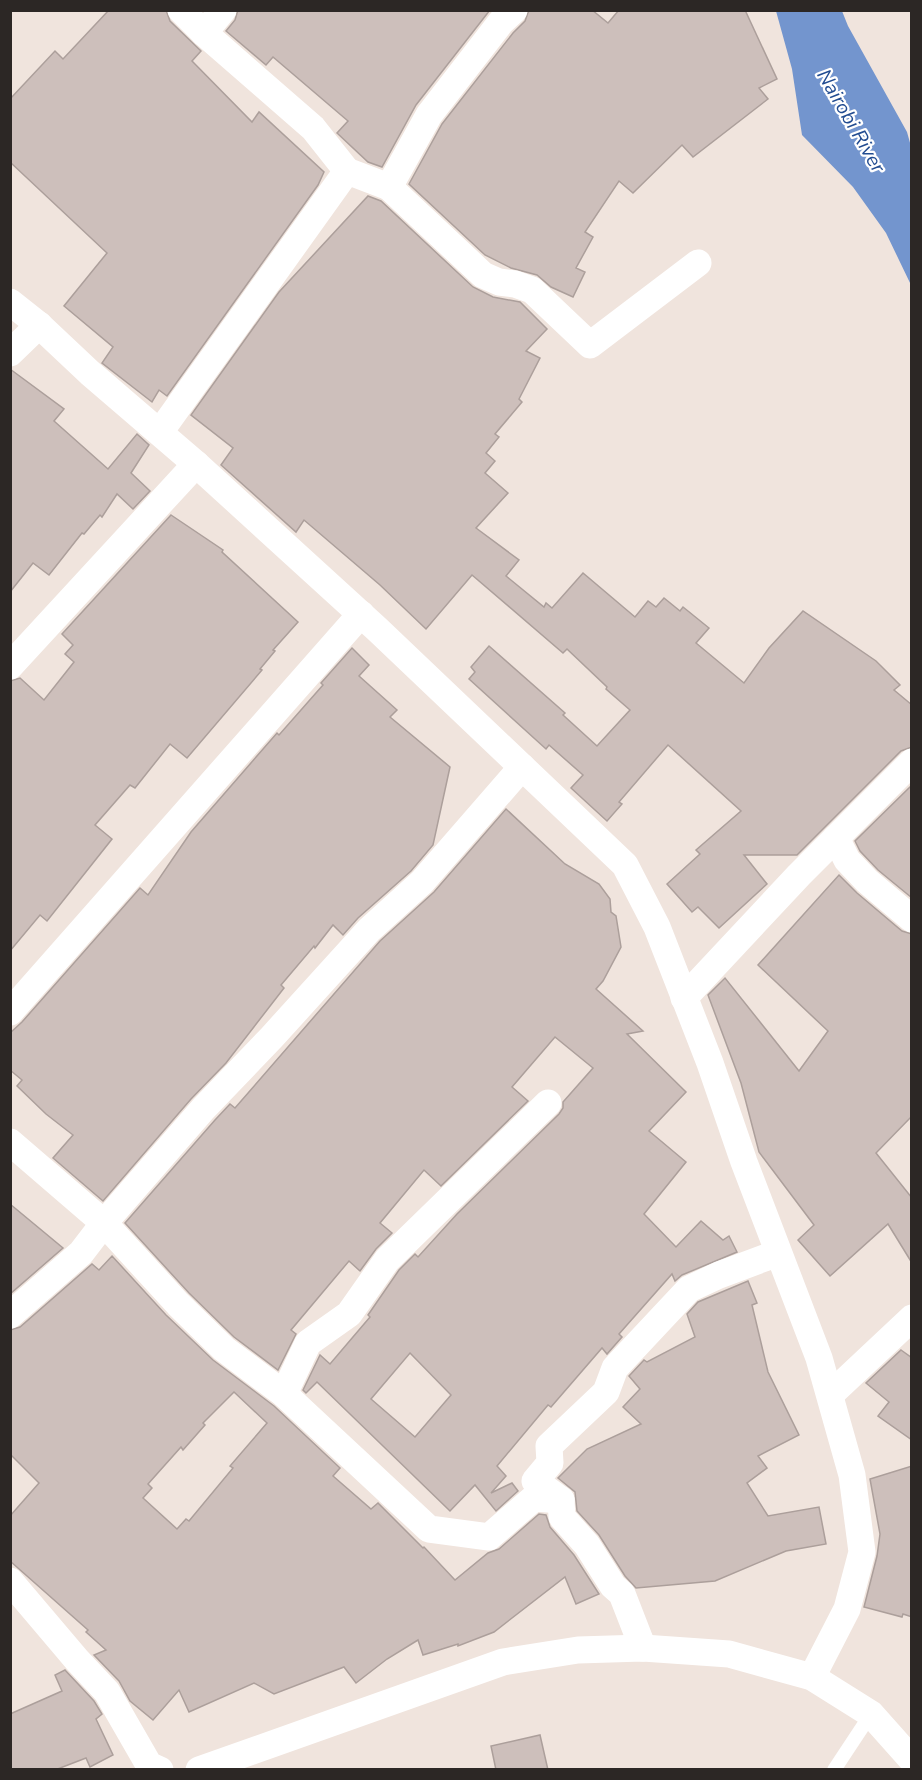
<svg xmlns="http://www.w3.org/2000/svg" width="922" height="1780" viewBox="0 0 922 1780" font-family="'Nunito Sans',sans-serif">
<style>
.water{fill:#7395ce}
.building{fill:#cdbfbb;stroke:#ac9f9b;stroke-width:1.5;fill-rule:evenodd}
.lines{fill:none;stroke-linecap:round;stroke-linejoin:round}
.service{stroke:#fff;stroke-width:14}
.minor{stroke:#fff;stroke-width:27}
.labels{text-anchor:middle;dominant-baseline:central;stroke-width:4.5;stroke-linejoin:round;paint-order:stroke}
.water-label{font-size:20px;font-style:italic;fill:#224c91;stroke:#fff}
</style>
<rect width="100%" height="100%" fill="#f0e4dd"/>
<path class="water" d="M776,11H842L848,26L907,132L912,150L911,285L886,233L853,187L802,135L792,69Z"/>
<g class="building">
<path d="M109,10H166L170,21L201,51L192,61L252,122L259,112L324,172L318,185L167,396L159,390L152,402L102,363L113,347L64,306L107,253L10,162V99L55,51L63,59Z"/>
<path d="M238,10H490L416,105L382,167L368,162L337,133L348,121L273,57L266,65L226,31L235,20Z"/>
<path d="M529,10H592L608,23L619,10H745L777,79L759,88L768,99L693,157L682,145L633,193L619,181L585,232L593,237L576,268L585,272L573,297L551,287L537,275L511,268L485,255L409,184L442,124L513,33L525,21Z"/>
<path d="M368,196L381,201L473,287L493,297L520,302L547,329L526,351L540,358L519,399L522,402L495,434L499,437L486,453L495,461L485,473L508,493L476,528L519,560L506,576L544,607L546,603L552,608L583,573L635,617L648,601L656,607L664,598L680,611L683,607L709,628L696,643L744,683L769,648L803,611L876,661L900,685L894,690L912,705V747L901,751L797,855H744L767,884L719,928L698,907L692,912L667,884L700,854L696,850L741,811L668,745L619,802L622,804L607,821L571,788L583,775L549,745L546,749L469,679L475,672L471,667L489,646L565,713L563,715L597,746L630,710L606,689L607,687L567,649L563,653L472,575L426,629L380,585L304,520L296,532L221,465L233,448L191,415L279,292Z"/>
<path d="M10,369L64,409L54,421L108,469L137,434L149,445L131,473L150,491L133,509L117,494L102,517L100,515L84,534L82,533L49,575L33,563L10,592Z"/>
<path d="M171,515L223,550L222,552L298,622L273,650L275,651L260,669L262,670L187,758L170,744L135,788L130,785L95,825L112,839L47,921L40,915L10,951V681L20,678L44,700L74,662L65,654L73,645L62,634Z"/>
<path d="M352,648L369,665L359,676L397,710L390,717L450,767L433,845L411,871L358,918L343,935L333,925L315,948L314,946L281,985L284,988L226,1063L191,1099L103,1201L53,1158L73,1135L46,1114L17,1086L22,1080L10,1070V1033L22,1022L140,888L148,895L191,832L277,733L279,735L323,685L321,683Z"/>
<path d="M912,785V898L878,870L860,851L855,841Z"/>
<path d="M506,809L565,864L599,884L610,899L611,912L616,916L621,947L603,981L596,989L643,1031L627,1034L686,1092L649,1131L686,1162L644,1214L676,1247L701,1221L723,1240L729,1236L737,1252L682,1275L675,1281L672,1274L619,1334L622,1337L607,1354L602,1348L551,1407L548,1405L497,1466L506,1476L491,1493L512,1483L518,1491L496,1511L475,1485L450,1511L317,1382L306,1393L303,1390L320,1355L330,1364L370,1317L368,1315L399,1270L415,1254L418,1257L457,1214L559,1114L563,1108V1102L593,1068L555,1037L512,1087L528,1101L441,1186L424,1170L380,1223L392,1233L376,1249L360,1271L349,1261L291,1330L296,1334L278,1370L234,1337L189,1293L125,1223L215,1120L230,1104L235,1108L380,941L434,892ZM410,1353L451,1395L415,1437L371,1399Z"/>
<path d="M839,875L857,893L902,931L912,934V1116L876,1153L912,1198V1263L888,1224L830,1276L798,1240L814,1225L759,1152L741,1083L708,995L725,978L799,1071L828,1031L758,965Z"/>
<path d="M10,1204L63,1248L10,1294Z"/>
<path d="M112,1256L166,1315L213,1360L274,1406L340,1468L333,1476L371,1509L378,1503L423,1548L424,1547L455,1580L488,1553L499,1549L539,1514L546,1515L550,1527L574,1555L599,1594L576,1604L565,1577L494,1632L458,1646V1644L423,1655L418,1640L387,1659L356,1683L344,1667L274,1694L254,1683L189,1712L179,1690L153,1720L130,1701L119,1681L94,1655L106,1650L86,1632L88,1630L10,1561V1516L39,1483L10,1454V1330L20,1327L92,1264L99,1270ZM234,1392L267,1423L230,1466L233,1468L189,1521L186,1519L177,1529L143,1498L152,1488L148,1484L181,1447L183,1450L205,1425L203,1423Z"/>
<path d="M748,1281L757,1303L752,1305L768,1372L799,1435L758,1456L767,1468L747,1483L768,1516L819,1507L826,1544L786,1551L715,1581L636,1588L625,1576L599,1535L577,1511L575,1492L558,1478L587,1449L641,1424L623,1407L640,1389L629,1376L644,1360L647,1362L695,1337L687,1314L698,1302Z"/>
<path d="M901,1350L912,1358V1440L878,1416L889,1402L866,1383Z"/>
<path d="M912,1466V1617L903,1614L902,1617L864,1607L877,1556L880,1534L870,1479Z"/>
<path d="M65,1670L94,1701L102,1714L96,1719L113,1755L90,1767L86,1758L55,1770H10V1714L62,1691L55,1675Z"/>
<path d="M540,1735L548,1770H496L491,1746Z"/>
</g>
<g class="lines">
<path class="service" d="M834,1770L871,1714"/>
<g class="minor">
<path d="M181,10L204,33L313,128L347,171"/>
<path d="M204,33L223,10"/>
<path d="M389,187L483,275L499,282L515,284L532,290L590,345L698,263"/>
<path d="M10,302L39,325L90,373L196,464L377,629L625,865L657,927L710,1063L744,1162L819,1358L852,1475L862,1552L847,1609L812,1677"/>
<path d="M10,353L39,325"/>
<path d="M160,432L347,171L389,187L429,115L501,22L514,10"/>
<path d="M10,666L196,464"/>
<path d="M836,838L847,860L867,881L912,919"/>
<path d="M684,998L799,875L912,762"/>
<path d="M10,1012L361,614"/>
<path d="M10,1142L104,1223L178,1304L224,1349L284,1394L429,1529L489,1537L534,1498L561,1500"/>
<path d="M10,1315L81,1253L104,1223L203,1109L272,1037L369,930L422,882L522,767"/>
<path d="M284,1394L308,1343L349,1314L387,1260L548,1103"/>
<path d="M830,1395L912,1318"/>
<path d="M10,1581L77,1660L107,1692L149,1765L160,1770"/>
<path d="M643,1648L622,1594L613,1586L587,1545L562,1517L561,1500L535,1481L550,1463L549,1446L606,1392L615,1368L689,1289L719,1275L778,1253"/>
<path d="M199,1770L503,1662L578,1650L643,1648L729,1654L812,1677L871,1714L912,1760"/>
</g>
</g>
<g class="labels">
<g class="water-label">
<text transform="translate(851 121) rotate(60)">Nairobi River</text>
</g>
</g>
<rect width="922" height="1780" fill="none" stroke="#2c2725" stroke-width="24"/>
</svg>
